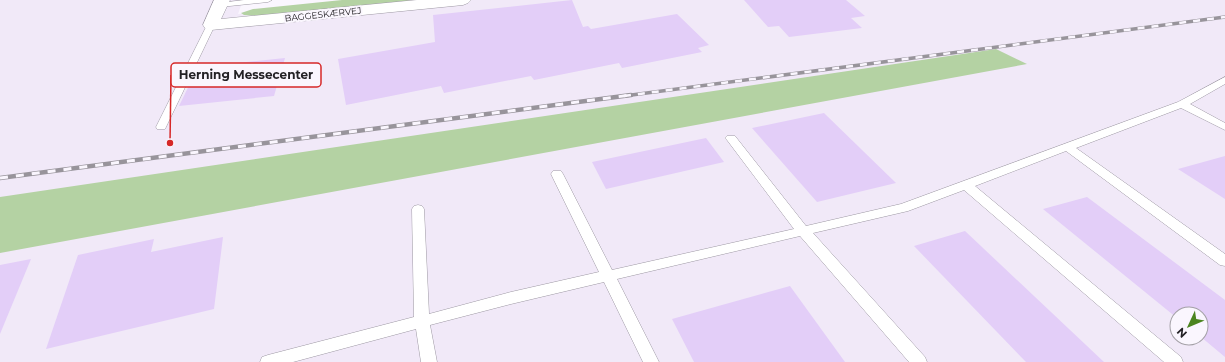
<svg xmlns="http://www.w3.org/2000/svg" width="1225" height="362" viewBox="0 0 1225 362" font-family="Montserrat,sans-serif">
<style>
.built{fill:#f1e9f8;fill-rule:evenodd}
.green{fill:#b4d2a3}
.building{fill:#e3cef8}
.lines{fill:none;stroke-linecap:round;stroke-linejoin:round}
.service-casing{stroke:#9d98a3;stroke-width:1}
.minor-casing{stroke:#9d98a3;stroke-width:1}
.service{fill:#fff;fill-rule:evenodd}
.minor{fill:#fff;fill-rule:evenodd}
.rail-far1-casing{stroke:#98949b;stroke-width:3.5}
.rail-casing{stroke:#98949b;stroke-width:4.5}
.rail-far1{stroke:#faf6fe;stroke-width:2.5;stroke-dasharray:7;stroke-linecap:butt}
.rail{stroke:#faf6fe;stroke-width:3;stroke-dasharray:8;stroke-linecap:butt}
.labels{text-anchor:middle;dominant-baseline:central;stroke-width:4;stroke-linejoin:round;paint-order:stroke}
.far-street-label{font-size:9px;fill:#232125;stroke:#faf6fe}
.leader{fill:none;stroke:#d62828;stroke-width:1.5}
.callout-dot{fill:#d62828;stroke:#faf6fe;stroke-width:1.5}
.callout{fill:#faf6fe;stroke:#d62828;stroke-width:1.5}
.callout-label{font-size:12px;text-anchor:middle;font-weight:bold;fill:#232125}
</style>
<rect width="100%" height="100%" fill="#faf6fe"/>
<path class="built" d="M0,0H243L238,14L385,0H1225V362H0ZM1177,314H1201V338H1177Z"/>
<g class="green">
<path d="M342,0H416L257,16L244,15L241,13L253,9Z"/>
<path d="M996,49L1027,64L0,253V197Z"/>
</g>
<g class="building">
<path d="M572,0L583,27L588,26L591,29L677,14L709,45L698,48L702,52L622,68L619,63L534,80L531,76L444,93L441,86L346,105L338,59L435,42L433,15Z"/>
<path d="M744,0H846L865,16L851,18L862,28L789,37L779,26L768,27Z"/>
<path d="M285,58L274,96L179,106L198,67Z"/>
<path d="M824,113L896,183L817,202L752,128Z"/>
<path d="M706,138L724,162L606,189L592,162Z"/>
<path d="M1225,156V199L1178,169Z"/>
<path d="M1087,197L1225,300V357L1201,337V314H1177V318L1043,209Z"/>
<path d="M965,231L1104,362H1026L914,246Z"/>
<path d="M223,237L214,309L46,349L78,255L154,239L151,252Z"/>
<path d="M31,259L0,334V265Z"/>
<path d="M790,286L845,362H694L672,319Z"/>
</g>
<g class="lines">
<defs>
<g id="service">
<path d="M244,0H272L268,2L220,7L216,5L220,3Z"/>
<path d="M211,22L215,25L166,127L165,129H157L156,127L207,25Z"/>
<path d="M1225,77V84L1190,104L1225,123V130L1181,108L1076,148L1225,254V266L1220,265L1066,151L975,186L1181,357L1183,362H1164L964,190L908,211L813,233L925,357L927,362H909L800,236L617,279L659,362H643L604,282L511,304L430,325L437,362H421L416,329L293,362H260L262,357L268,355L414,317L412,209L414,206L418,205L422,206L424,209L429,314L511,292L599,272L551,174L553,171H561L563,174L612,270L794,229L727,140L725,138L727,136H735L806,226L901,204L1178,102Z"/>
</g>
<path id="minor" d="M214,0H230L221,19L417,0H471L468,3L463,5L211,30L205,28L203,25Z"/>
</defs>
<use href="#service" class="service-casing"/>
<use href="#minor" class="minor-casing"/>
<use href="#service" class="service"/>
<use href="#minor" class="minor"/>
<defs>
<path id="rail-far1" d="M624,96L1225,17"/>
<path id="rail" d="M0,178L631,95"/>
</defs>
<use href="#rail-far1" class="rail-far1-casing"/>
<use href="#rail" class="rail-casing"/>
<use href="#rail-far1" class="rail-far1"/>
<use href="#rail" class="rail"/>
</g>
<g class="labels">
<g class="far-street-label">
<text transform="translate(323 14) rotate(-6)">BAGGESKÆRVEJ</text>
</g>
</g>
<path class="leader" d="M170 143L171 75"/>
<circle class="callout-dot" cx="170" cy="143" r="4"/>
<rect class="callout" x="171" y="63" width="150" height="24" rx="4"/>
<g class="callout-label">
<text x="246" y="79">Herning Messecenter</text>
</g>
<g transform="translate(1189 326) rotate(226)"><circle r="19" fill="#faf6fe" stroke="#a4a1a7"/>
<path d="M0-3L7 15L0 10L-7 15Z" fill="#4b841f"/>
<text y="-6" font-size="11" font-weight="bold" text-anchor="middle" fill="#232125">N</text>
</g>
</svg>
